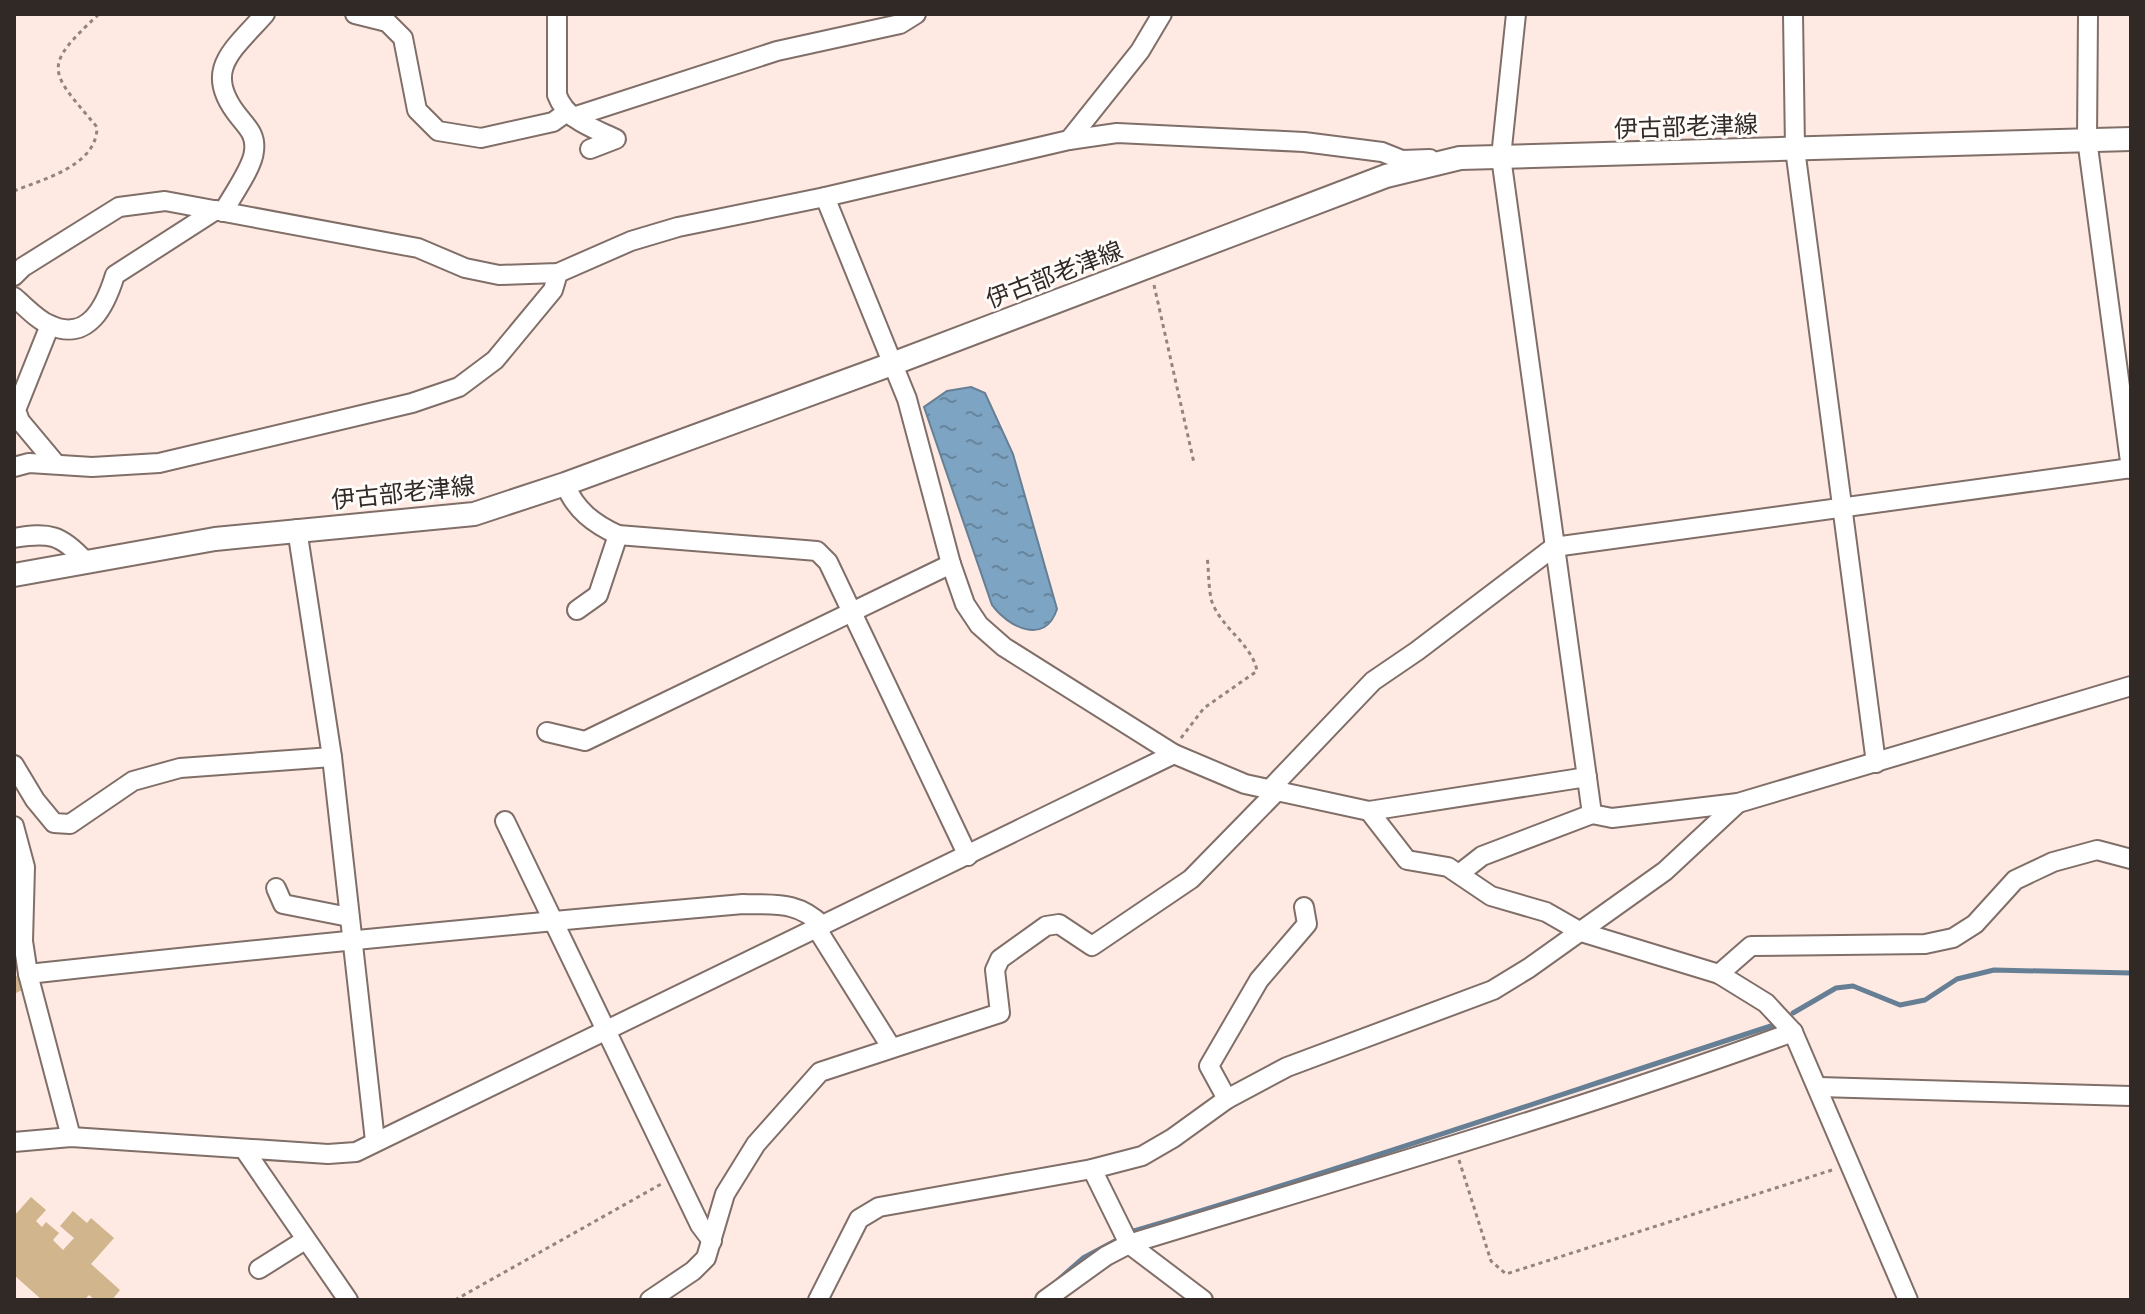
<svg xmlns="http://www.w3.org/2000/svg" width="2145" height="1314" viewBox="0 0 2145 1314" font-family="'Archivo Narrow','Noto Sans JP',sans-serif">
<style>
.water{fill:url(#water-ripples);stroke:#667f94;stroke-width:2}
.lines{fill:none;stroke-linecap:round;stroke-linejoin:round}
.stream{stroke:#667f94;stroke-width:5}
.building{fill:#d1b58d}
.minor-casing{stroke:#806e68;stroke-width:22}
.major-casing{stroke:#806e68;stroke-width:26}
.path{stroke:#92857f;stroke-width:3;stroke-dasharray:4 4;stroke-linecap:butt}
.minor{stroke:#fff;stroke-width:18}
.major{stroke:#fff;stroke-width:22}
.labels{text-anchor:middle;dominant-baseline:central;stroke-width:6;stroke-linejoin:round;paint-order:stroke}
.street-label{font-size:24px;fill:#302926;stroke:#fffbf9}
</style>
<defs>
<pattern id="water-ripples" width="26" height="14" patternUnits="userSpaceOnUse" patternTransform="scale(2)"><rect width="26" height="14" fill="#7da4c3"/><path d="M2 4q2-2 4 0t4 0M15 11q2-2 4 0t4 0" fill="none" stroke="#67869e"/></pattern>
</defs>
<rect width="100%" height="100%" fill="#feeae2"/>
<path class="water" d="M971,387L985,393L1013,454L1057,609C1045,646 1008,627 992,605L924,407L947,391Z"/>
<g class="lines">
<g class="stream">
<path d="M1793,1013L1836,988L1853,986L1900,1005L1925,1000L1957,979L1994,970L2131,973"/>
<path d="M1134,1231C1348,1167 1561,1094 1774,1025"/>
<path d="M1057,1281L1083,1258L1115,1241"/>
</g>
</g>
<g class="building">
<path d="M14,972L24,989L14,994Z"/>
<path d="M31,1197L46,1210L36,1221L42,1227L46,1222L59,1233L53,1240L63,1250L74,1238L60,1226L73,1211L87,1223L91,1218L114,1238L91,1264L120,1290L112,1300H95L89,1295L84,1300H42L14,1275V1216Z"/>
</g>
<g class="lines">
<defs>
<g id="minor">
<path d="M355,14L387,22L403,38L417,110L438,131L481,138L553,122L567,112"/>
<path d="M557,14V95C566,120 593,128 616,139L590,149"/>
<path d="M1516,14L1501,157L1592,814L1612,818L1738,803L2131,686"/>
<path d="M1793,14L1795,149L1876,763"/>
<path d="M2088,14L2087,139L2131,469"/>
<path d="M573,117L777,51L900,24L916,14"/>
<path d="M1069,140L1140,51L1162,14"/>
<path d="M825,197L907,399L951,564L965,604L979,625L1004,647L1174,754L1245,784L1369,811L1407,860L1448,867L1491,896L1546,912L1581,932L1719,974L1766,1003L1793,1032L1908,1300"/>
<path d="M223,212C232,196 253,167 254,151C256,136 249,129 240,118C201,71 232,51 265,14"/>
<path d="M14,276L23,267L119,207L165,201L418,248L465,268L499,275L558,273L631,241L678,227L825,197L1069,140L1117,133L1304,142L1382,152L1402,160L1430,159"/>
<path d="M14,297C25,306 37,320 50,325C89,343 106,304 115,275L216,210"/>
<path d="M50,325L16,410L20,421L56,464"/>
<path d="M14,467L29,463L92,467L159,463L412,403L459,387L495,360L553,290L558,273"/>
<path d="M565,484C575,510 594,524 618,535L817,551L828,562L968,856"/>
<path d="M297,529L332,757L375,1141"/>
<path d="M14,538C49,532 61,534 86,562"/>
<path d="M577,610L598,595L618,535"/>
<path d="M547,732L585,741L951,564"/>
<path d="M14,765L35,800L54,823L70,824L133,781L180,768L332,757"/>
<path d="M1271,788L1373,681L1417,651L1554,547L2131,468"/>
<path d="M1369,811L1587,777"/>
<path d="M505,821L700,1225L712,1241"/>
<path d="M14,826L25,867L23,941L28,974L71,1137"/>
<path d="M1459,874L1482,856L1592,814"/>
<path d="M276,888L283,904L349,917"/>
<path d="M817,929L891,1047"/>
<path d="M28,974C266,948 504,925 743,904C776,905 798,901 823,926"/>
<path d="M1719,974L1751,946L1925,944L1953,938L1975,924L2015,880L2053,862L2097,850L2131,859"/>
<path d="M1819,1087L2131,1096"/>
<path d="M1227,1099L1209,1066L1259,980L1307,924L1304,907"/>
<path d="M14,1142L71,1137L328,1154L356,1152L1174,754"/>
<path d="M244,1149L348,1300"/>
<path d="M1092,1169L1129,1244L1203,1300"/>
<path d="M259,1269L305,1240"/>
<path d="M650,1300L693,1271L706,1258L725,1194L756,1144L820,1072L1000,1013L995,970L1000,959L1046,926L1059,924L1092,946L1191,879L1278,790"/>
<path d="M818,1300L859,1219L879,1207L1092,1169L1142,1156L1173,1138L1227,1099L1287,1067L1493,990L1529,968L1665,871L1738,803"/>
<path d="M1045,1300L1106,1256L1129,1244C1351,1176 1575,1112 1793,1032"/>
</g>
<path id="major" d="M14,575L215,539L474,514L565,484L892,364L1386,176L1460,158L2131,139"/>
</defs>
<use href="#minor" class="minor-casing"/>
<use href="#major" class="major-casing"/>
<g class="path">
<path d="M14,191C43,179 97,166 97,127C49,70 41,68 99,14"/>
<path d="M1154,285L1194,463"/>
<path d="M1181,738L1204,708L1257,671C1252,644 1222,629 1212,602C1208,588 1209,570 1207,556"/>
<path d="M1459,1160L1491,1261L1506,1274L1832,1170"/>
<path d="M455,1300L663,1183"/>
</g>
<use href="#minor" class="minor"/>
<use href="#major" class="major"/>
</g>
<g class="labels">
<g class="street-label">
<text transform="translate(1686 126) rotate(-2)">伊古部老津線</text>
<text transform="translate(1054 274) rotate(-21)">伊古部老津線</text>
<text transform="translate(403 492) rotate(-6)">伊古部老津線</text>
</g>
</g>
<rect width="2145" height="1314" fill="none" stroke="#302926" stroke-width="32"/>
</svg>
